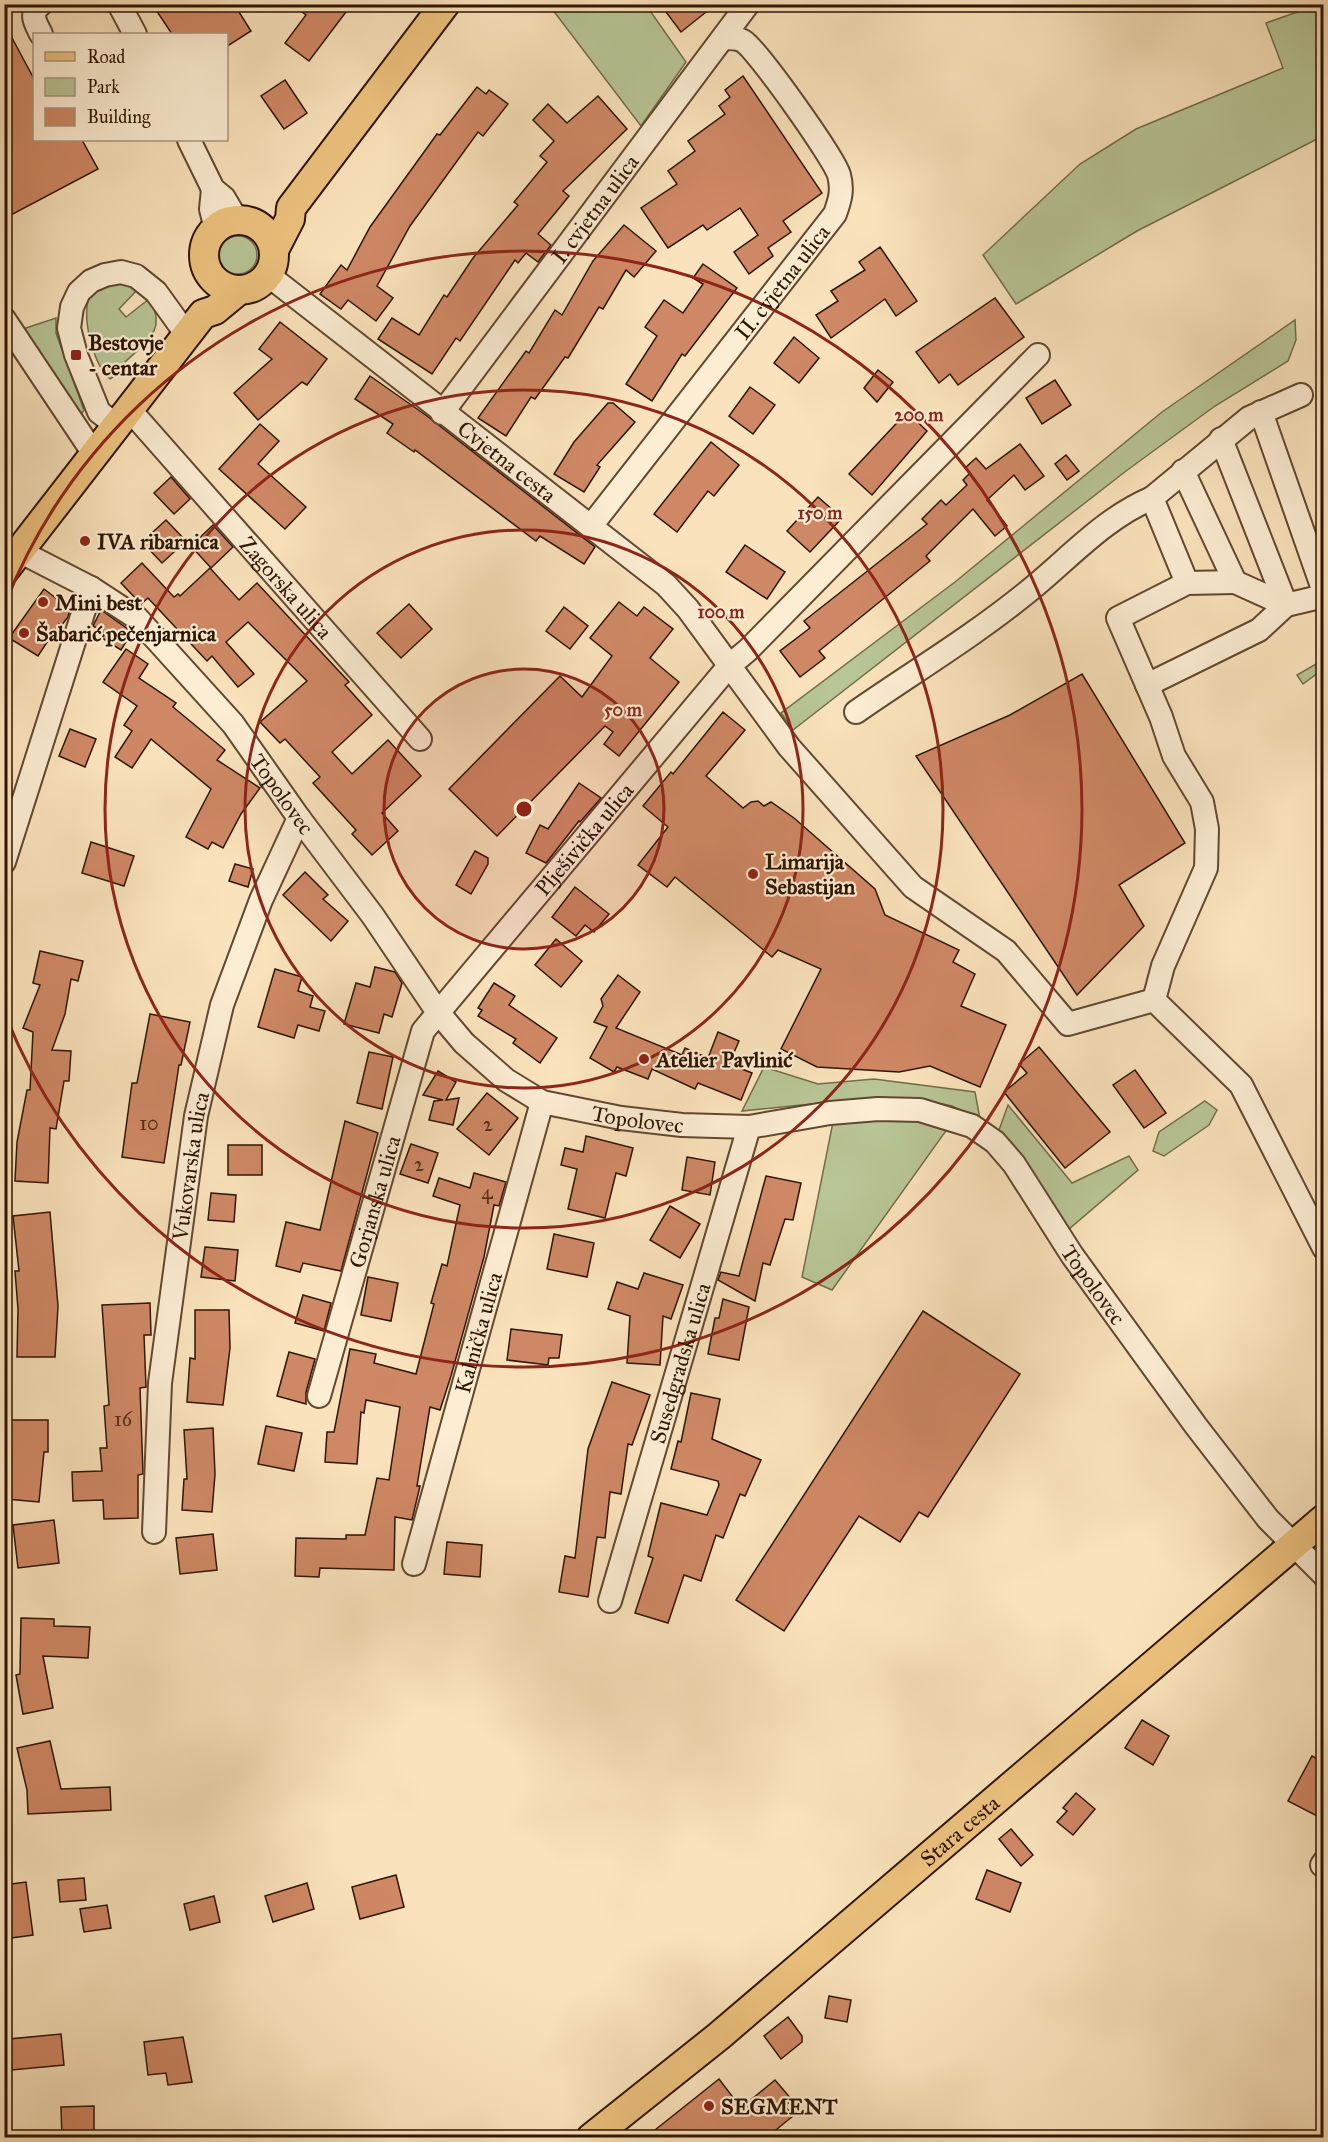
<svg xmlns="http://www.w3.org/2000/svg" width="1328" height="2142" viewBox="0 0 1328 2142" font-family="'IM FELL Great Primer',serif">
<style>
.green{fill:#b8c596;stroke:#736d4b;stroke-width:1.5}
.building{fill:#cf8865;stroke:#2e1500;stroke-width:1.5}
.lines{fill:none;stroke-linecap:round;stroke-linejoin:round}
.minor-casing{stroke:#61482f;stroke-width:26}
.major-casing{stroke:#2e1500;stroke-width:32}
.minor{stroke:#fcedd3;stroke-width:22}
.major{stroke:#edc27e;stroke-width:28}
.ring{fill:none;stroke:#8f2418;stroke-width:3}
.poi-dot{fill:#8f2418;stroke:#fcedd3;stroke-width:2}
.labels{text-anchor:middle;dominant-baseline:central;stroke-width:4.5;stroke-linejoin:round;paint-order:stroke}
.number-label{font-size:20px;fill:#563219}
.street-label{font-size:22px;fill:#2e1500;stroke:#fcedd3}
.poi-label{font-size:22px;font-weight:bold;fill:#2e1500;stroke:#fcedd3;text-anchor:start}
.centre{fill:#8f2418;stroke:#fcedd3;stroke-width:3}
.ring-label{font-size:18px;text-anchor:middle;font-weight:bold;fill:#8f2418;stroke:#fcedd3;stroke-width:4.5;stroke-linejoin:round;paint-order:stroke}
</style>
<rect width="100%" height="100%" fill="#fae3bc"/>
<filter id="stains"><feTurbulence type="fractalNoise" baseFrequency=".00333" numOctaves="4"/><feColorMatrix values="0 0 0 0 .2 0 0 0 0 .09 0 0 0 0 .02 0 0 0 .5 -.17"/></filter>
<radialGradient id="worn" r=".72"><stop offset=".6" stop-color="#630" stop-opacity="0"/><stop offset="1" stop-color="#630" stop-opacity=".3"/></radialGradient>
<g class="green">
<path d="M549,5H646L686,62L641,126Z"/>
<path d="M1317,5H1324L1323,136L1137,231L1016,304L983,255L1080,164L1136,129L1283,68L1266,23Z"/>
<circle cx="238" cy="255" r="19"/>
<path d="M126,284L138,289L119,309L126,317L149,299C168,330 146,342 125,362C119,367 116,376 110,379C94,368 78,309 92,293C100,283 114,284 126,284Z"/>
<path d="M56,318V333L84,410L81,415L23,329Z"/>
<path d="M1295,320L1296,340L1288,361L1215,406L1126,471L793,730L781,713L955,582L1162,412Z"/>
<path d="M1323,660V669L1303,684L1297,675Z"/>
<path d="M764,1067L818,1084L874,1079L975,1092L980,1119L952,1106L918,1099L831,1102L742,1111Z"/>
<path d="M1205,1101L1217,1110L1209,1125L1164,1156L1153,1151L1159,1132Z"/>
<path d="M1008,1105L1072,1183L1129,1156L1138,1170L1069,1229L1025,1160L999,1130Z"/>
<path d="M879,1118L919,1120L948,1128L832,1290L802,1277L833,1122Z"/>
</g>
<g class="building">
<path d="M152,4H234L251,31L226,47V34H172Z"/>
<path d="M292,4H352L309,61L285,43L306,15Z"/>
<path d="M660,4H716L681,32Z"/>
<path d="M4,23L34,79V140H82L98,169L9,216L4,207Z"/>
<path d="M743,76L822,193L783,221L791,232L768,248L773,256L749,274L734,252L758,235L740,208L707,230L703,225L668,248L641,208L677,184L668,171L695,151L688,141L725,114L719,106L730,97L725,90Z"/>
<path d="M285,80L307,113L284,129L261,96Z"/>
<path d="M477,87L486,94L489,90L508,104L483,136L478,132L410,226L377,286L393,298L376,321L348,300L341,309L320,294L341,265L347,270L370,227L437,134L440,135Z"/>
<path d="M598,96L627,129L563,191L569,196L538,234L551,245L538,262L526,253L518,263L515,260L460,341L456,338L432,374L378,339L392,318L419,335L444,295L447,297L473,258L518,205L514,202L547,162L540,156L554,141L533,120L548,104L567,123Z"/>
<path d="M624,225L656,251L634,277L626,270L603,309L599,307L568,358L565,357L535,399L531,397L506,436L478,418L526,351L529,353L555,310L562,315L593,261Z"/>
<path d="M880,247L917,301L896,316L885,299L831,338L816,315L838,301L831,291L865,270L859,262Z"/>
<path d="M703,264L737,288L685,356L682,354L652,401L626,384L657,336L645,327L664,300L683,313L703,284L693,278Z"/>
<path d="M995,298L1024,337L958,385L950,374L939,383L916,352Z"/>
<path d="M280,322L327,359L307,385L302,382L258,420L234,393L272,359L259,349Z"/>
<path d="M794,337L819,358L799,383L774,363Z"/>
<path d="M878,370L893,382L877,402L864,388Z"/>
<path d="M370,376L427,416L595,547L584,564L540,536L536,541L415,450L414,452L387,433L393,424L355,399Z"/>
<path d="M1055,380L1071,405L1042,424L1026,398Z"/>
<path d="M750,387L775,405L753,434L729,416Z"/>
<path d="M608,403H613L635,422L597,465L600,467L584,492L554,474L574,442Z"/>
<path d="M907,412L927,431L872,495L849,474Z"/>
<path d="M260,424L279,441L258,464L306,507L285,529L219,469Z"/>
<path d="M711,442L739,465L714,496L708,491L677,532L654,514Z"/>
<path d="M1020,444L1044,476L1025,490L1014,475L987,500L1007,526L995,536L973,509L926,556L930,561L819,651L825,658L800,677L780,651L810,628L804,621L927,524L922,519L941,500L946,505L967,485L963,480L970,473L965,468L976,458L986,469Z"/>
<path d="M1066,455L1079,471L1067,480L1055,464Z"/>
<path d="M171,477L190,499L174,514L154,493Z"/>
<path d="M818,497L842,518L810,552L787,531Z"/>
<path d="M166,520L186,541L162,563L142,542Z"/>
<path d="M213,525L233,547L211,568L191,546Z"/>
<path d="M745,545L785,572L767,599L726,572Z"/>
<path d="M142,563L174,597L178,594L180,596L210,568L239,600L257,583L349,682L345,685L372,715L332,752L352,774L388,740L421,776L382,813L398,831L372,855L352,834L356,830L313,783L320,777L285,739L280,743L260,722L307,681L248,622L226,642L254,674L238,687L212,656L207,661L148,598L141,604L121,583Z"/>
<path d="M44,589L70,609L68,617L61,626L59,624L38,656L9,638Z"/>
<path d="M619,602L637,616L644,607L673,629L650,658L679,682L619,756L604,744L613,732L605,726L497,836L449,789L560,676L582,697L612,656L590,638Z"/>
<path d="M409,604L432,629L401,658L377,633Z"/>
<path d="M564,607L588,626L570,649L546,631Z"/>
<path d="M101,610L132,632L121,650L102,638L105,633L93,626Z"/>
<path d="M126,649L148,664L139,678L176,703L173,707L225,750L217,760L260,788L241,814L223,848L212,842L208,849L186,837L211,789L151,739L132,768L115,757L132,731L124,725L137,706L103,682Z"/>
<path d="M1082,674L1185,843L1119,885L1144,926L1077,995L916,756L1010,715Z"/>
<path d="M723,712L745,730L706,776L743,808L751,802L758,801L764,806L771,802L794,818L875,889L885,915L959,950L953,962L975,974L961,1006L1006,1025L980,1087L930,1066L899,1072L817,1067L781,1049L821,969L778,950L772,957L675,877L667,887L638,865L668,827L643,806L671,772L673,774Z"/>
<path d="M70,729L96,739L85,767L59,756Z"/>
<path d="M579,783L601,798L580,822L579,821L546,863L526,853L540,825L548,829Z"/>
<path d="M91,842L134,856L124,886L82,873Z"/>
<path d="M475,851L488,858V864L471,894L456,885Z"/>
<path d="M235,864L253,869L248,887L229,881Z"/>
<path d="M305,872L328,895L323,899L348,921L331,941L283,895Z"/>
<path d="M575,887L609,914L594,932L585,925L576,936L552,917Z"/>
<path d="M556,939L582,961L561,987L535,965Z"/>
<path d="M40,951L83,961L78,981L71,979L65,1014L52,1050L71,1051L69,1081H64L56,1129L50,1128L48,1183L15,1181L17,1142L27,1090H30L33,1032L23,1028L40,985L33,983Z"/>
<path d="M375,967L395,972L402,983L392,1017L384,1014L379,1033L344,1024L356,983L370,987Z"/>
<path d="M275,969L302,977L298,991L313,996L310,1007L325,1011L319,1031L298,1025L294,1038L258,1027Z"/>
<path d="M618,975L640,992L616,1028L682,1055L685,1048L708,1058L718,1032L739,1041L729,1064L752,1073L741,1100L698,1083L695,1089L652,1069L648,1079L617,1067L614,1072L590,1058L607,1027L594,1022L603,1006L601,999Z"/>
<path d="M494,983L515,996L509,1005L557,1038L540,1063L513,1043L516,1039L478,1016L482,1010L478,1008Z"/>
<path d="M150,1014L190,1022L181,1065H179L164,1163L122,1157L132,1083H137Z"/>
<path d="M1039,1047L1110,1132L1065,1168L1004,1092L1027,1073L1019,1064Z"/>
<path d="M369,1052L393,1057L382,1109L357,1103Z"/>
<path d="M1135,1070L1166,1113L1144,1128L1113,1085Z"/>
<path d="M438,1071L456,1082L446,1100L459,1098L453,1125L429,1120L434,1101L443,1100L423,1095Z"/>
<path d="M487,1093L518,1118L489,1155L457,1129Z"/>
<path d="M345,1121L378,1133L341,1271L303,1263L300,1272L276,1266L286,1222L320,1230Z"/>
<path d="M586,1136L633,1148L626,1176L616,1173L605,1218L568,1209L577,1169L561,1165L565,1148L583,1152Z"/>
<path d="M411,1144L438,1153L428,1183L400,1174Z"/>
<rect x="228" y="1145" width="34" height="30"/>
<path d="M687,1157L715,1162L710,1195L682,1190Z"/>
<path d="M474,1173L506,1182L499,1206L494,1205L484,1257L451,1376L440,1410L430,1407L417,1486H420L412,1520L395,1517L394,1570L320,1568L319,1577L295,1576L296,1538L346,1539V1535H365L377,1478L389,1480L400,1407L366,1400L364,1413L361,1412L357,1464L325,1462L327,1432H334L350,1349L376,1354L374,1363L416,1374L434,1304L431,1303L442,1264L447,1266L460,1205L433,1196L439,1178L470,1188Z"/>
<path d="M766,1176L801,1183L793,1220L785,1219L770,1265L763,1263L755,1301L718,1280L721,1272L739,1276Z"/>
<path d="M211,1193L236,1195L234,1222L208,1220Z"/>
<path d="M670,1206L700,1224L680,1258L650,1240Z"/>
<path d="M50,1212L58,1306L55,1357H17L18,1309L15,1271H19L13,1216Z"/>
<path d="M554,1234L594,1243L587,1277L547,1269Z"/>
<path d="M205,1247L238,1250L235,1281L201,1277Z"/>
<path d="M644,1273L683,1285L671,1319L663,1316L660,1365L627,1363L630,1316L608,1309L617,1282L638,1289Z"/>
<path d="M368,1277L398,1283L391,1321L361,1315Z"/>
<path d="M303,1295L331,1303L324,1331L295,1323Z"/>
<path d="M723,1299L749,1307L739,1360L708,1354L715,1318H719Z"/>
<path d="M150,1303L151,1335H144L146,1387L140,1388L143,1474L138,1475V1518L104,1519L103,1500L73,1501L72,1472L102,1471L100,1448H107L104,1406L109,1405L102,1305Z"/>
<path d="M195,1310H229L230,1348L223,1405L187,1402L190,1358L195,1359Z"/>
<path d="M923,1311L1020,1374L928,1517L919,1512L900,1542L859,1516L784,1631L736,1600Z"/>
<path d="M511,1329L562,1335L559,1358H549L548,1365L507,1360Z"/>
<path d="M289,1352L315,1359L306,1392V1404L277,1396Z"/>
<path d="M612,1382L650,1395L632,1445L628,1444L621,1494L610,1492L605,1538L597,1537L588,1597L559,1592L565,1556L575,1558L588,1449Z"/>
<path d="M691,1393L720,1399L712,1439L761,1460L745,1496L740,1494L723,1538L716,1535L701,1581L684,1575L668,1623L635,1613L653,1558L648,1556L661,1503L707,1515L719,1485L718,1481L671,1469L678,1441L681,1442Z"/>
<path d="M10,1420H48V1452H44L39,1502L6,1499Z"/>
<path d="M266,1426L302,1433L294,1471L258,1464Z"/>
<path d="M213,1428L215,1474L212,1512L182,1510L184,1479H187L184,1430Z"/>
<path d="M54,1520L59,1563L18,1568L13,1525Z"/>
<path d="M213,1534L217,1570L180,1574L176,1538Z"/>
<path d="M447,1542L482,1545L480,1577L444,1574Z"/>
<path d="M21,1618L54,1619V1626L90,1627L88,1658L43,1656L53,1708L23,1714L16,1675L20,1674Z"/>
<path d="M1142,1720L1169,1736L1153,1765L1125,1748Z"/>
<path d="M50,1741L61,1789L110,1787L111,1810L28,1814L27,1790L17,1748Z"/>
<path d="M1312,1756L1323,1762V1819L1288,1801Z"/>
<path d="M1076,1793L1095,1809L1073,1835L1057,1822L1067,1811L1063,1808Z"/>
<path d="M1011,1829L1033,1855L1021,1866L999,1839Z"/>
<path d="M987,1870L1021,1883L1010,1912L976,1899Z"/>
<path d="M396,1875L404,1907L360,1919L352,1887Z"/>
<path d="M84,1878L86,1900L60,1902L58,1880Z"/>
<path d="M26,1882L33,1935L4,1939V1885Z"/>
<path d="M307,1883L314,1909L273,1922L265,1896Z"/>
<path d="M214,1896L220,1922L190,1930L184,1904Z"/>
<path d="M107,1905L111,1928L84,1932L80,1909Z"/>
<path d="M829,1996L851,2000L847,2022L825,2018Z"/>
<path d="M788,2017L802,2036V2042L781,2059L764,2036Z"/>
<path d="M61,2034L64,2065L12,2070L9,2039Z"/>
<path d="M183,2037L192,2082L168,2085L166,2073L148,2075L144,2042Z"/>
<path d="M719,2079L741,2108L775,2080L792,2100L785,2106L793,2116L766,2138H645Z"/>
<path d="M94,2106V2138H62L61,2107Z"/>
</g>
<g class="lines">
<defs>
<g id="minor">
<path d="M119,4L135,34"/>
<path d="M41,34C35,22 29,14 41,4"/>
<path d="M189,140L213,189L224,198L237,220"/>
<path d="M213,189L211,209L216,229"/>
<path id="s1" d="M268,275L666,585L688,609L789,747L913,887L1006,951L1068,1024L1154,1000L1241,1085L1324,1248"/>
<path d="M4,319L94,454"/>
<path id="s2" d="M129,409L420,739"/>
<path d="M1261,412L1324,592"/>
<path id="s3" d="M442,413L748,4"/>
<path d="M116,425L99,412L76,355L69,328L72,307L79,292L91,281L105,275L121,272L136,276L156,292L187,335"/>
<path d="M1221,439L1286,605"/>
<path d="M1183,471L1235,582L1286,605"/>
<path id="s4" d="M591,526L835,214C840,200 843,190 839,175C834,158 757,49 743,41C738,38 730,38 725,38"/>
<path id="s5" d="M4,555L19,551L91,588L137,618L233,724L299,818L373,916L437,1011L464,1043L506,1080L542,1102L621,1118L682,1125L749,1127L830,1113L878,1109L920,1110L972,1126L995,1142L1014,1164L1072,1255L1196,1426L1268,1519L1324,1575"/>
<path d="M1187,583L1235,582"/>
<path d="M1147,685L1259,630L1286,605L1324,596"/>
<path d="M856,712C912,673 972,637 1025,594C1067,561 1101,520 1152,498"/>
<path d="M4,862L91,588"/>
<path d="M1154,1000L1163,966L1206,868L1207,829L1202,802L1174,756L1161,717L1118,618L1187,583L1152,498L1249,418L1301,395"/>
<path id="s6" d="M319,1396L423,1031L729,666L748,650L1038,355"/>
<path id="s7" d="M154,1532L160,1383L196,1116L222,1005L261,900L299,818"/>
<path id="s8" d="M414,1564L542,1102"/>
<path id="s9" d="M610,1601L749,1127"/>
<path d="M1322,1865L1324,1862"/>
</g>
<g id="major">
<circle cx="239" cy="255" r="35"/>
<path d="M274,250L290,219L291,208L445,4"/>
<path d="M4,571L203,314L215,310L238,291"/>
<path id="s10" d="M591,2138L719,2036L1324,1519"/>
</g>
</defs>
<use href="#minor" class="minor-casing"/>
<use href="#major" class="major-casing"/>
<use href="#minor" class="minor"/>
<use href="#major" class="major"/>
</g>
<circle cx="524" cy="809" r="140" fill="#8f2418" fill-opacity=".12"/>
<g class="ring">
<circle cx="524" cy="809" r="140"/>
<circle cx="524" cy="809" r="279"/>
<circle cx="524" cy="809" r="419"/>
<path d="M5 604A558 558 0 1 1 5 1014"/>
</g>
<g class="poi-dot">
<rect x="70" y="349" width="12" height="12" rx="3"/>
<circle cx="85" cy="541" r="6"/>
<circle cx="43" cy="602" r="6"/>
<circle cx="24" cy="633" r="6"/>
<circle cx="753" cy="874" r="6"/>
<circle cx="644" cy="1059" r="6"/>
<circle cx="709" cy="2106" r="6"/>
</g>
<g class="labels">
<g class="number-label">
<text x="149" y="1123">10</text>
<text x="488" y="1124">2</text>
<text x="419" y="1164">2</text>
<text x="487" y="1192">4</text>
<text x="123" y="1419">16</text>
</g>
<g class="street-label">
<text stroke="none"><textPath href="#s3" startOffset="255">I. cvjetna ulica</textPath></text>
<text stroke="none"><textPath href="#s4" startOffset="310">II. cvjetna ulica</textPath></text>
<text stroke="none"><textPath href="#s1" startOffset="303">Cvjetna cesta</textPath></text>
<text stroke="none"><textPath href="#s2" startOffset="238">Zagorska ulica</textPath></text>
<text stroke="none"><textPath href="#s5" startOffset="380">Topolovec</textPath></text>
<text stroke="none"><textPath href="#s6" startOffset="630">Plješivička ulica</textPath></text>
<text stroke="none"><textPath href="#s5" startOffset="884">Topolovec</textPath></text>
<text stroke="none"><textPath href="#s7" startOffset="368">Vukovarska ulica</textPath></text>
<text stroke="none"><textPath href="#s6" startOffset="202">Gorjanska ulica</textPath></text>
<text stroke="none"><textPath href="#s5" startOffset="1424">Topolovec</textPath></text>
<text stroke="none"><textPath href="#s8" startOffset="240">Kalnička ulica</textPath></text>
<text stroke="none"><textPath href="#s9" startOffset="248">Susedgradska ulica</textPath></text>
<text stroke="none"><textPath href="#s10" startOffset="480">Stara cesta</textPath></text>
</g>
<g class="poi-label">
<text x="88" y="342">Bestovje<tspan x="88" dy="25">- centar</tspan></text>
<text x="97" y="541">IVA ribarnica</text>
<text x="55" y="602">Mini best</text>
<text x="36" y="633">Šabarić pečenjarnica</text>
<text x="765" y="861">Limarija<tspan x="765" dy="25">Sebastijan</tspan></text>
<text x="656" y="1059">Atelier Pavlinić</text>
<text x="721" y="2106">SEGMENT</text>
</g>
</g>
<circle cx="524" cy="809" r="9" class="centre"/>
<g class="ring-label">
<text x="919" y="421">200 m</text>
<text x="820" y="519">150 m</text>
<text x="721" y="618">100 m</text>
<text x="623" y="716">50 m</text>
</g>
<rect width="1328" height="2142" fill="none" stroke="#fae3bc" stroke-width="24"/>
<rect x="6" y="6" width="1316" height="2130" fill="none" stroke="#2e1500" stroke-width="3"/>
<rect x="12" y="12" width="1304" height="2118" fill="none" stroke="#2e1500" stroke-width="1.5"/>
<rect x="33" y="33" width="195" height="108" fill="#fcedd3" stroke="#aa977f" stroke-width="1.5"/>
<rect x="45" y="52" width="30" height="9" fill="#edc27e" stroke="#aa977f" stroke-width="1.5"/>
<text x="87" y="63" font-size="18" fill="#2e1500">Road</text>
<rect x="45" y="78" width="30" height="18" fill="#b8c596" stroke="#aa977f" stroke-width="1.5"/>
<text x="87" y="93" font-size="18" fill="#2e1500">Park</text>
<rect x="45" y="108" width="30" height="18" fill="#cf8865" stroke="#aa977f" stroke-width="1.5"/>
<text x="87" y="123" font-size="18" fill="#2e1500">Building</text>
<rect width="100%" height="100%" filter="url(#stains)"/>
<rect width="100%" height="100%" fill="url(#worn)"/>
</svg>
